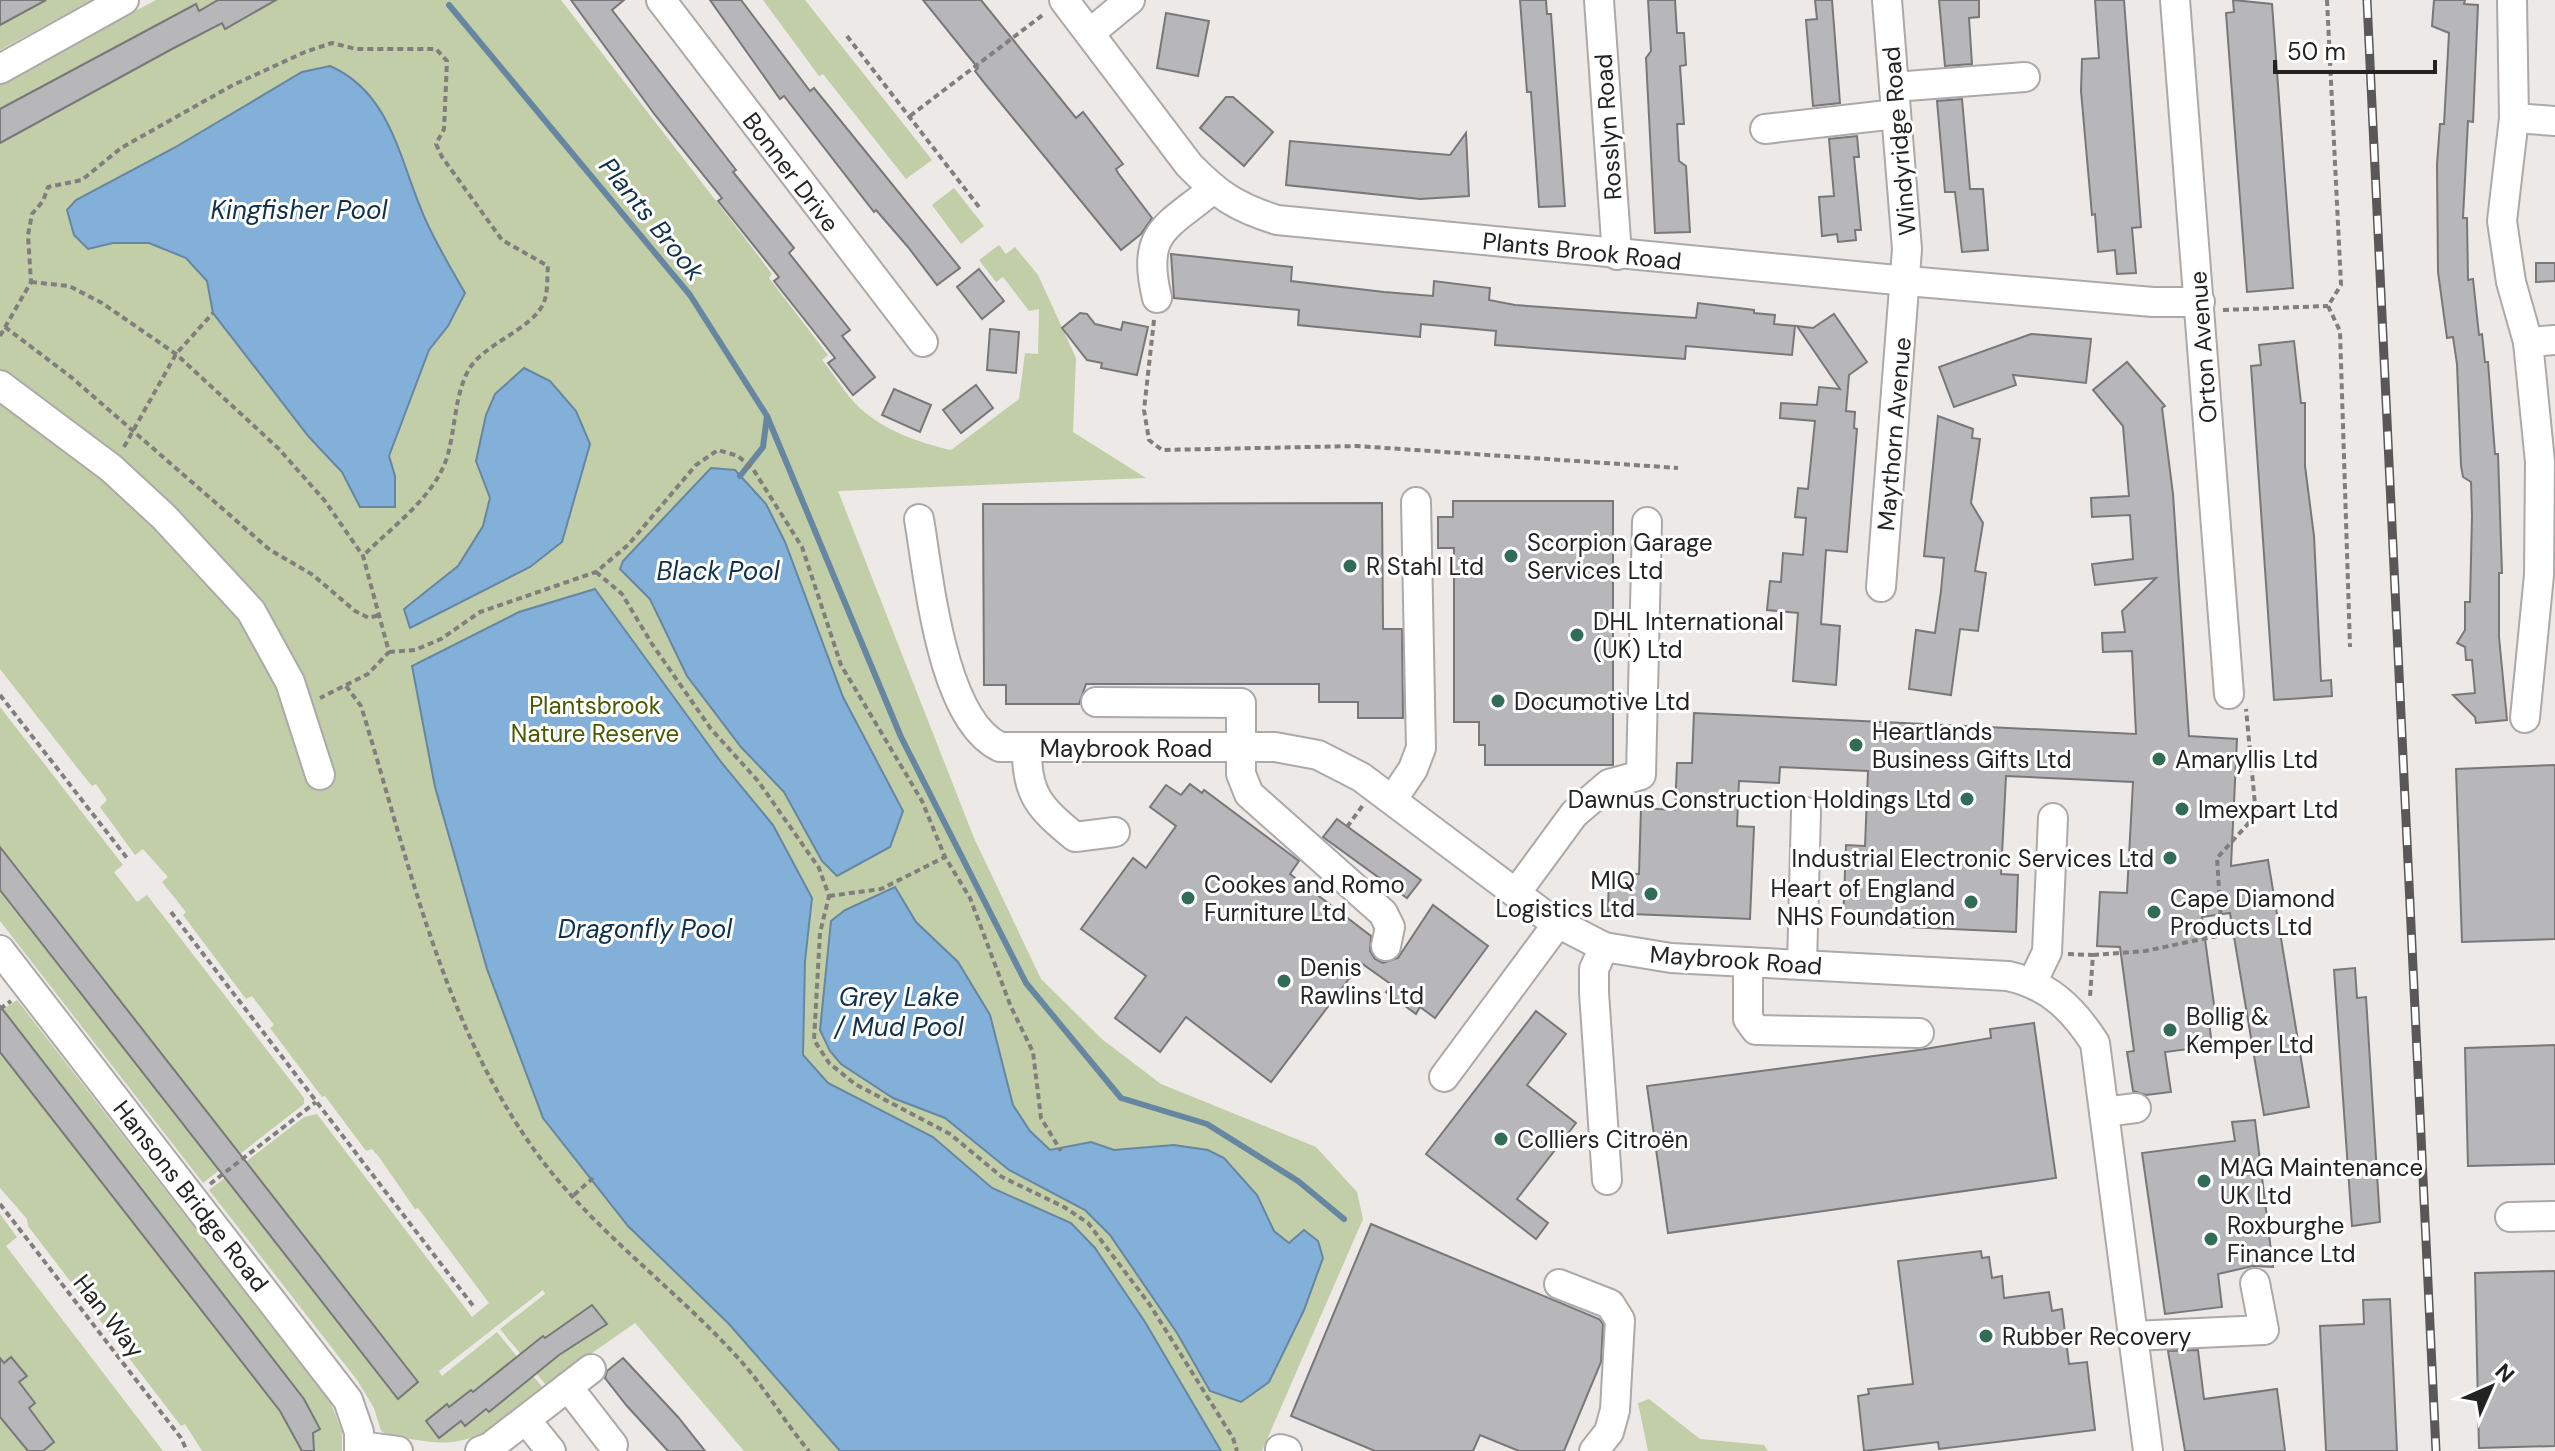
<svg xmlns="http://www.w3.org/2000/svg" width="2555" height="1451" viewBox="0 0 2555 1451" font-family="'DM Sans',sans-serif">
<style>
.green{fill:#c1cea7}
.water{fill:#83b0d8;stroke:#6686a2;stroke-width:2}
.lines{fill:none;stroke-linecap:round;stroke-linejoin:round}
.stream{stroke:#6686a2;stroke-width:6}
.building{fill:#b7b7ba;stroke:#78787b;stroke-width:2}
.minor-casing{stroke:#aca9a8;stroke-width:32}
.path{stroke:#807f7e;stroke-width:4;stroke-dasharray:6 4;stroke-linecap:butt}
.minor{stroke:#fff;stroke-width:28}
.rail-casing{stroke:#595757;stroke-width:9}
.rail{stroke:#fff;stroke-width:6;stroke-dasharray:18;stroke-linecap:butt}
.poi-dot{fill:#316c57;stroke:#fff;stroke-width:3}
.labels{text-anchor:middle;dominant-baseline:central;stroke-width:6;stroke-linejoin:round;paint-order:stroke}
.street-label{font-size:24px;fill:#242323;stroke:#fff}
.poi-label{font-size:24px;fill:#242323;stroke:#fff;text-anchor:start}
.park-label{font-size:24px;fill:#485900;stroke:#fff}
.water-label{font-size:26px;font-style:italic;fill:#0f314d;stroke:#fff}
</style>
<rect width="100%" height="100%" fill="#ece9e7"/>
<g class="green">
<path d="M0,0H92L0,50Z"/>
<path d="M156,0H561L757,254L772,274L769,278L828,355L822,360C835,375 846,396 861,409C885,431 920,443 951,450L1019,399L1025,353L1038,354L1039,309L1029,311L1003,277L996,282L979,260L999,245L1006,254L1015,247L1038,275L1076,358L1073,432L1146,478L838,491L974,838L1041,979L1103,1040L1161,1084L1316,1147L1357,1192L1363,1219L1262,1451H744L635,1323L546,1385L500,1329L545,1294L543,1290L439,1371L442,1376L497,1332L543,1388C501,1423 475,1451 417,1440C405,1438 390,1438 381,1431L374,1408L357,1380L209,1190L304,1117L317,1114L472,1317L489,1303L418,1208L415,1209L379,1157L372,1149L366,1151L325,1096L322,1097L270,1028L274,1025L252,996L246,999L183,915L186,912L162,882L168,877L143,849L135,855L100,807L107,800L96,784L92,786L79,770L0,669V83Z"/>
<path d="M763,0H805L932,160L906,179L823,74L819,76Z"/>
<path d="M954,188L984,226L961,244L932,205Z"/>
<path d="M0,707L123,865L114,872L137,902L147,895L304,1098V1104L203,1183L0,921Z"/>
<path d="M17,1000L331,1403L342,1432V1451H202L185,1424L181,1426L28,1226L27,1219L0,1188V1011Z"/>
<path d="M0,1214L17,1237L6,1246L163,1451H0Z"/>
<path d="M1649,1399L1700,1439L1764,1445L1768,1451H1648L1638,1403Z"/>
</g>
<g class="water">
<path d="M330,66C394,94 400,166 427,223C438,247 452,270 465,293L448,326L429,350L389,456L395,476V507H360L342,472L309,437L213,313L207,281L186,258L149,243H113L88,249L74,235L67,210L76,200L174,148L302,72Z"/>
<path d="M524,368L550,381L576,411L590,444L562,542L530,567L410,628L404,609L458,566L483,526L490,498L476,461L486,415L495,394Z"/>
<path d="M711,468L735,470L766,504L785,542L843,697L903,811L890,847L837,876L822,861L784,792L741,747L687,676L650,599L620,569L623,561Z"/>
<path d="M595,589L721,762L773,825L812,898L805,961L803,1055L828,1083L933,1137L992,1188L1071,1223L1095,1248L1145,1322L1221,1451H840L729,1324L628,1226L543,1118L487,969L435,787L412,666L519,612Z"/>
<path d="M895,887L916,922L958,962L990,1015L1013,1105L1030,1131L1050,1150L1091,1142L1114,1150L1174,1145L1208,1150L1224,1158L1257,1195L1274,1231L1289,1243L1304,1230L1318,1241L1323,1258L1304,1310L1269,1382L1241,1402L1210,1391L1177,1333L1110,1235L1085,1210L1009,1170L945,1118L893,1098L841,1064L830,1051L820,1030L831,921L845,910Z"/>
</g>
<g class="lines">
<g class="stream">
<path d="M449,5L690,295L767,416L763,447L740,476"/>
<path d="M767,416L901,737L1026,983L1121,1098L1207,1124L1298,1181L1344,1219"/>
</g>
</g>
<g class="building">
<path d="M0,0H46L0,25Z"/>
<path d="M218,0H276L225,29L222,23L172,49L0,143V109L196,4L199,11Z"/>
<path d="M571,0H624L612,10L736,170L733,172L794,248L789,253L850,330L842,336L875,377L853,395L828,363L835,358L774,281L779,277L718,201L722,198L655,115Z"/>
<path d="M710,0H741L810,91L814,88L960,268L937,285L908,247L876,210L874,212L784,96L780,99Z"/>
<path d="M923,0H981L1076,118L1083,112L1123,164L1116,169L1118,173L1152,218L1141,234L1121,250L986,85L975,71L978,68Z"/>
<path d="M1520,0H1546L1547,14H1551L1565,206L1539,207L1531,92H1527Z"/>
<path d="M1648,0H1675L1677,33H1684L1686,65L1680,66L1684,124H1677L1679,161L1686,166L1690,232L1655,233L1646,58L1651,51Z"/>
<path d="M1815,0H1832L1840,103L1813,106L1806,20L1817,19Z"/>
<path d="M1939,0H1979V17L1969,18L1972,64L1945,66Z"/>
<path d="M2095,0H2124L2141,227L2132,228L2136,273L2117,274L2115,250L2098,252L2095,214L2092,215L2081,91L2082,59L2099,58Z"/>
<path d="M2233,0L2272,4L2293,288L2247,292L2226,13L2234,12Z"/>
<path d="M2434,0H2465L2464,4L2478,5L2473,122L2468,121L2463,218H2467L2468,280L2473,279L2479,335L2482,334L2485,362H2488L2495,454H2498L2502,573H2499V637L2507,720L2476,723L2475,717L2453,695L2475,693L2472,660H2466L2465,647L2457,643L2465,630V602H2470L2472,516L2471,482L2463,477L2461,466L2457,364L2453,337L2447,338L2438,272L2437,164L2440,124H2444L2449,33L2432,26Z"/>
<path d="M1166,13L1209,21L1198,76L1157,68Z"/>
<path d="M1226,97H1233L1273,132L1244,166L1200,128Z"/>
<path d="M1962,99L1970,189H1983L1988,250L1962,252L1955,192H1945L1937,101Z"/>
<path d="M1466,133L1469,196L1420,199L1286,185L1290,141L1450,155Z"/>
<path d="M1857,136L1859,157H1854L1861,230H1855L1856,240L1838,242L1837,234L1822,236L1819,197L1834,196L1829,139Z"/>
<path d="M1171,254L1292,267L1291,281L1384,292L1433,296L1434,281L1490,288L1489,300L1515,305L1696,318L1698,303L1754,310V313L1775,315L1774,324L1795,326L1792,355L1686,346L1685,359L1495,345L1496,331L1421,324L1420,337L1298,325L1299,310L1174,298Z"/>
<path d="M2536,263H2555V281L2536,282Z"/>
<path d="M979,269L1004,301L982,319L957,287Z"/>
<path d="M1080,313L1087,314L1095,324L1121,330L1123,322L1148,327L1137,375L1101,368L1102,363L1087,360L1062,328Z"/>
<path d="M1834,314L1867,362L1849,375L1846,411L1855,412L1854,428L1857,429L1847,552L1826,550L1821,624L1840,626L1836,685L1793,681L1798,613L1767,610L1770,581L1781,582L1783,553L1803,555L1806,518L1795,517L1798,488L1808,489L1815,421L1780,418L1781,403L1817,405L1819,387L1840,389L1797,326L1813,328Z"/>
<path d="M990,329L1019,332L1016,373L987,370Z"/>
<path d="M2031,334L2091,339L2086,383L2013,375L2016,385L1954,407L1939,367Z"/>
<path d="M2294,341L2301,403H2305V466L2314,536L2321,681L2331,680L2332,696L2274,700L2251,366L2261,365L2259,345Z"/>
<path d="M2127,362L2165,406L2162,408L2173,494L2189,736L2237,739L2231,866L2268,860L2309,1107L2264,1115L2230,913L2202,917L2215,1012L2208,1013L2212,1046L2165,1052L2171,1092L2146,1095L2133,1091L2127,1052L2134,1051L2120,947L2097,946L2100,892L2127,893L2133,782L2006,776L2001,874L2018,875L2016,932L1843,924L1846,845L1865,846L1868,771L1780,767L1779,783L1739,781L1737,826L1754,827L1750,919L1608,913L1609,873L1639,874L1641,808L1675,810L1677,763H1692L1694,713L2136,734L2132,651L2103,652L2102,633L2125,632L2122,611L2156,578L2095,585L2092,564L2133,559L2130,515L2092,517L2091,498L2129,496L2123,426L2093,390Z"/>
<path d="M976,385L993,408L961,433L943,410Z"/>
<path d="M894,389L931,405L920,432L882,415Z"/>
<path d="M1938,416L1973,429L1972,438L1980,439L1971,503L1983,523L1975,571L1986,573L1978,631L1960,629L1951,695L1909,689L1916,630L1935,633L1941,591L1944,558L1924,556Z"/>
<path d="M1453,501H1613V765H1485V745H1479V722H1454V548H1438V517H1453Z"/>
<path d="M1382,503L1383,629H1402L1403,718H1358V702H1319V684H1086L1079,704H1006V685H984L983,504Z"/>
<path d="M2555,765V939L2462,942L2456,769Z"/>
<path d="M1190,784L1202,793L1204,790L1299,861L1290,874L1371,936L1370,951L1375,959L1383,963L1398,958L1433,905L1488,946L1435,1018L1420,1007L1416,1014L1386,992L1392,985L1361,963L1271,1082L1186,1017L1160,1052L1115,1018L1146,976L1081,929L1133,858L1146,868L1176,826L1150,807L1166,785L1181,795Z"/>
<path d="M1337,819L1421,880L1407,898L1323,837Z"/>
<path d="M0,847L418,1382L398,1399L0,890Z"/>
<path d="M2355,968L2357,998L2366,997L2380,1222L2352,1226L2334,970Z"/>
<path d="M0,1006L304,1399L320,1429L313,1433L314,1451H302L280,1411L0,1052Z"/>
<path d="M1536,1011L1566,1034L1527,1085L1576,1123L1517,1199L1548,1223L1536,1239L1426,1154Z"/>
<path d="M2034,1023L2056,1178L1668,1233L1647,1086L1919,1050L1991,1038L1990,1029Z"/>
<path d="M2555,1045V1164L2468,1166L2465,1048Z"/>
<path d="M2255,1120L2273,1267L2253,1266L2218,1274L2222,1307L2165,1314L2142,1153L2235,1141L2232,1122Z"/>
<path d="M1371,1224L1599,1319L1603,1324L1601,1362L1564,1451H1519L1480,1435L1473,1451H1375L1291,1416Z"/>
<path d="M1981,1251L1982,1258L1989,1257L1992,1278L2002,1276L2004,1298L2049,1292L2052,1311L2062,1309L2069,1364L2087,1362L2095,1430L1939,1449L1938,1442L1864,1451L1858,1396L1869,1394L1868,1389L1913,1384L1898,1261Z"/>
<path d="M2555,1271V1446L2479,1448L2475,1273Z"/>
<path d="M2390,1299L2397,1451H2326L2320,1326L2364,1324L2363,1300Z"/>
<path d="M592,1305L607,1324L559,1355L489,1412L486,1409L465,1426L461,1421L439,1438L426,1421L447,1404L449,1407L471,1390L473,1392L543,1336L545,1338Z"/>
<path d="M2198,1350L2204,1399L2277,1389L2285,1451H2185L2168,1351Z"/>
<path d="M11,1357L27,1376L19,1382L35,1403L29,1408L54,1442L43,1451H28L0,1417V1358L4,1363Z"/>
<path d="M623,1358L678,1417L705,1451H668L627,1406L605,1378L607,1371Z"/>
</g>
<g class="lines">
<defs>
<g id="minor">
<path d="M661,0L923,342"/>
<path d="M1064,0L1189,165C1218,195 1236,207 1277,220L1907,281L2153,302H2200"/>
<path d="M1599,0L1617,255"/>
<path d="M2175,0L2229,694"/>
<path d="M2512,0L2514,118L2502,221L2511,282L2528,342L2540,462L2539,575L2525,718"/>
<path d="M1090,33L1130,0"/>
<path d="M0,69L124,0"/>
<path d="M1894,87L2025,77"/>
<path d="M2514,118L2555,121"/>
<path d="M1765,129L1896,114"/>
<path d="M1157,298C1141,231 1166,228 1213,189"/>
<path d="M2528,342L2555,340"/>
<path d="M0,385L111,468L164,517L251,611L290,682L320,775"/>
<path d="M919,519C929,577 941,719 1000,747H1275L1318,755L1361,777L1550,919L1604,947L1671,958L2008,976C2049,985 2073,1009 2095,1043L2148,1451"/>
<path d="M1881,587L1907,249L1887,0"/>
<path d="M1096,702L1241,703V774L1249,794L1383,913L1390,927L1386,946"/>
<path d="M1027,748C1026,795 1040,808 1075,837L1115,832"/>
<path d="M1393,799L1413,769L1421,748L1416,502"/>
<path d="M1516,893L1574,814L1609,784L1641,775L1647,522"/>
<path d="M1604,947L1594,969V993L1607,1180"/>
<path d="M0,950L348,1400L359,1432V1451"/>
<path d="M1748,962V1019L1756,1030L1919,1033"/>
<path d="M1802,965L1806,812"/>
<path d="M2033,981L2047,952L2053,818"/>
<path d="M1444,1077L1558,923"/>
<path d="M2104,1112L2136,1108"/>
<path d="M2510,1217L2555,1216"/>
<path d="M1559,1284L1610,1304L1620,1320L1615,1410L1609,1432L1594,1451"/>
<path d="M2133,1336L2264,1330L2255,1283"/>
<path d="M568,1387L613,1445"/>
<path d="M526,1420L551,1451"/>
<path d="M360,1446L398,1451"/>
<path d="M1280,1449L1287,1451"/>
<path d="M480,1451L490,1447L591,1369"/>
</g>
</defs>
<use href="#minor" class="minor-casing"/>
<g class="path">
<path d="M2327,0L2341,285L2328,306L2340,331L2350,647"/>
<path d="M847,36L979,207"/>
<path d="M910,116L1044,14"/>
<path d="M31,282L69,286L102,303L176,354L279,449L325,501L363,556L389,652L368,674L320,698"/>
<path d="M2223,310L2328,306"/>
<path d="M1154,320L1144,410L1149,440L1162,450L1357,446L1678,468"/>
<path d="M5,327L71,377L270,550L313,575L355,611L369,618L379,615"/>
<path d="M0,336L31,282L28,235L32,214L43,201L48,187L82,180L121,148L233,85L305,52L332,43L356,49H436L447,61L444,129L436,144L442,157L502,240L548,266C547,277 548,292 544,302C533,330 483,343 468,371C455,395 455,429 448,454C436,497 392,526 363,556"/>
<path d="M124,447L176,354L213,313"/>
<path d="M596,572L622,594L652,644L711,729L758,781L819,868L829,896L820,933L814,1040L829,1063L855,1084L950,1134L1002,1177L1064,1207L1088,1223L1150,1305L1233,1438L1237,1451"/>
<path d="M389,652L415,650L441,639L480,612L596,572L628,545L696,465L718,450L738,456L753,469L802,547L841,665L922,801L945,857L970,898L1011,1007L1033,1052L1041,1118L1061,1151"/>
<path d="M346,686L361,706C408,857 441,1020 535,1151C592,1230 674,1287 739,1359C765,1387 784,1422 809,1451"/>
<path d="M0,695L127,858"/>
<path d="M1347,827L1363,805"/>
<path d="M829,896L881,889L945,857"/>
<path d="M171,912L474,1307"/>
<path d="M2068,954L2093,955L2090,997"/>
<path d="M2093,955L2145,951L2222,935L2217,858L2256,815L2246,709"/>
<path d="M0,1009L11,1001"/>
<path d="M210,1184L316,1102"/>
<path d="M574,1195L593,1178"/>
<path d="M0,1204L181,1438L187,1451"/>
</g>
<use href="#minor" class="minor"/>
<defs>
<path id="rail" d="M2367,0L2436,1451"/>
</defs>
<use href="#rail" class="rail-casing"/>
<use href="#rail" class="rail"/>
</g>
<g class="poi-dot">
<circle cx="1511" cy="556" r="8"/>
<circle cx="1350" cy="566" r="8"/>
<circle cx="1577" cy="635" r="8"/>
<circle cx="1498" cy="701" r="8"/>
<circle cx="1856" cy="745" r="8"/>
<circle cx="2159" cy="759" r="8"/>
<circle cx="1967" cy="799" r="8"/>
<circle cx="2182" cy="809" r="8"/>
<circle cx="2170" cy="858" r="8"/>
<circle cx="1651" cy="894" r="8"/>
<circle cx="1188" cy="898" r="8"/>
<circle cx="1971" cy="902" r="8"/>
<circle cx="2154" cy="912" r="8"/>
<circle cx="1284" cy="981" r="8"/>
<circle cx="2170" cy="1030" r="8"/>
<circle cx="1501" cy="1139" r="8"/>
<circle cx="2204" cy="1181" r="8"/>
<circle cx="2211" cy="1239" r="8"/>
<circle cx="1986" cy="1336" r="8"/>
</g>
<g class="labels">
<g class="street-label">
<text transform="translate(1608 127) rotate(-94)">Rosslyn Road</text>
<text transform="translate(1899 141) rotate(-95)">Windyridge Road</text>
<text transform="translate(791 172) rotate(53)">Bonner Drive</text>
<text transform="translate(1582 251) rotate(6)">Plants Brook Road</text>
<text transform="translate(2203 347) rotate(-94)">Orton Avenue</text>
<text transform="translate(1894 434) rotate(-85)">Maythorn Avenue</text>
<text x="1126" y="748">Maybrook Road</text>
<text transform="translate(1736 960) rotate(4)">Maybrook Road</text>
<text transform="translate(191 1196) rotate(52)">Hansons Bridge Road</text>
<text transform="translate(109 1316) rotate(52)">Han Way</text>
</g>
<g class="poi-label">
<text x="1527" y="542">Scorpion Garage<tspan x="1527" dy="28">Services Ltd</tspan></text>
<text x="1366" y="566">R Stahl Ltd</text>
<text x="1593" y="621">DHL International<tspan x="1593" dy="28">(UK) Ltd</tspan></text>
<text x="1514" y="701">Documotive Ltd</text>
<text x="1872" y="731">Heartlands<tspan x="1872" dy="28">Business Gifts Ltd</tspan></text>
<text x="2175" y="759">Amaryllis Ltd</text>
<text x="1951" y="799" text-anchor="end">Dawnus Construction Holdings Ltd</text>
<text x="2198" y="809">Imexpart Ltd</text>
<text x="2154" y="858" text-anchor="end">Industrial Electronic Services Ltd</text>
<text x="1635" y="880" text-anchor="end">MIQ<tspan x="1635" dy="28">Logistics Ltd</tspan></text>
<text x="1204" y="884">Cookes and Romo<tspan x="1204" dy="28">Furniture Ltd</tspan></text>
<text x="1955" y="888" text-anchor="end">Heart of England<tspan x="1955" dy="28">NHS Foundation</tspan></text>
<text x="2170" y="898">Cape Diamond<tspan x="2170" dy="28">Products Ltd</tspan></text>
<text x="1300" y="967">Denis<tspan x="1300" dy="28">Rawlins Ltd</tspan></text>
<text x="2186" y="1016">Bollig &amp;<tspan x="2186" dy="28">Kemper Ltd</tspan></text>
<text x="1517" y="1139">Colliers Citroën</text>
<text x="2220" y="1167">MAG Maintenance<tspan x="2220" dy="28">UK Ltd</tspan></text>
<text x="2227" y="1225">Roxburghe<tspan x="2227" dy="28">Finance Ltd</tspan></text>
<text x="2002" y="1336">Rubber Recovery</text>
</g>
<g class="park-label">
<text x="595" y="705">Plantsbrook<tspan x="595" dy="28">Nature Reserve</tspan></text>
</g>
<g class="water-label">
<text x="299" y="210">Kingfisher Pool</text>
<text transform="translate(652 219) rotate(51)">Plants Brook</text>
<text x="718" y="571">Black Pool</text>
<text x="645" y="929">Dragonfly Pool</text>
<text x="899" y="997">Grey Lake<tspan x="899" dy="30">/ Mud Pool</tspan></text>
</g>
</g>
<g transform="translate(2491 1387) rotate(45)" stroke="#ffffff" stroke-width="6" paint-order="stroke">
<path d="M0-6L14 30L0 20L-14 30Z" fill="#242323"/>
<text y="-12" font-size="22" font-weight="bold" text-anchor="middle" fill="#242323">N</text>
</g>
<path d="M2275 60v12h160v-12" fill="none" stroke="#242323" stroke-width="4"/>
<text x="2287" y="60" font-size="24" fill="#242323" stroke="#ffffff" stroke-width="6" paint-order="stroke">50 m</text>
</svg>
